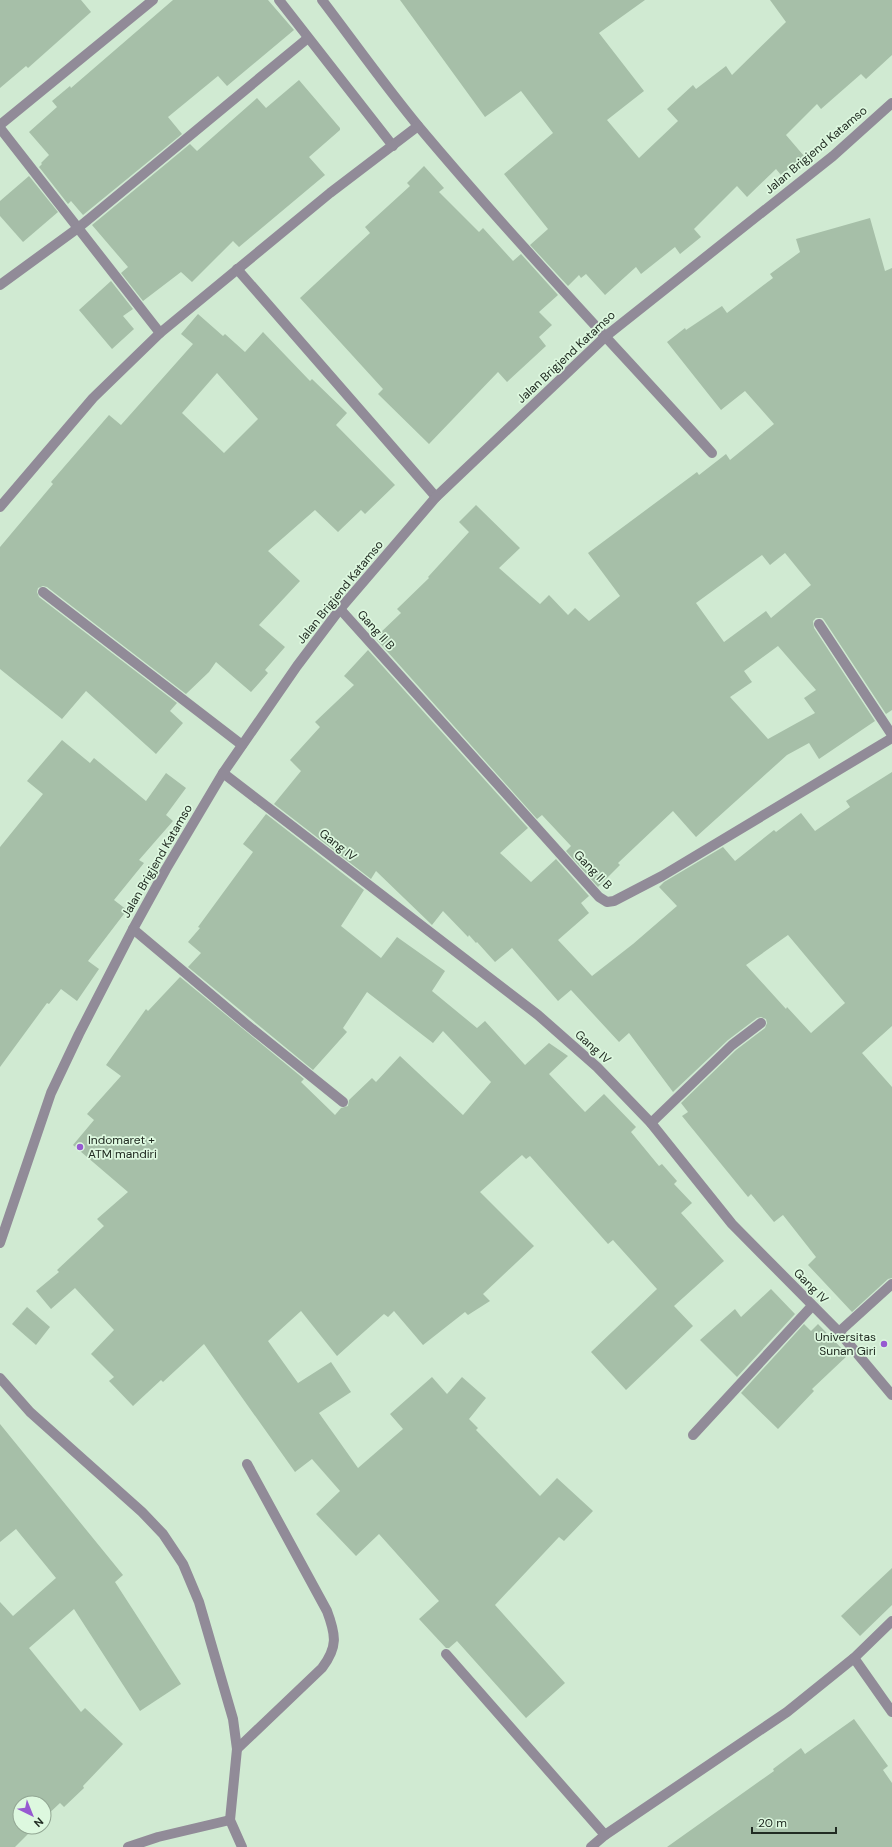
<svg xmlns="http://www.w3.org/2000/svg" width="892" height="1847" viewBox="0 0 892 1847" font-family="'DM Sans',sans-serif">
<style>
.building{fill:#a6bfa8;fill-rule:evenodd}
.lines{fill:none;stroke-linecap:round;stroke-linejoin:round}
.minor{stroke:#918b98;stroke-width:10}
.poi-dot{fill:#975ad1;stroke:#ddf8df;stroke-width:1.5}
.labels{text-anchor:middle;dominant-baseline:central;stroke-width:3.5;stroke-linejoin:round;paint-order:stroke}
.street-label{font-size:12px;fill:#212b22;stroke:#ddf8df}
.poi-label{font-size:12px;fill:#212b22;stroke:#ddf8df;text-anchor:start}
</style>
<rect width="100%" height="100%" fill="#d0ead2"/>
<g class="building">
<path d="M0,0H81L91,12L28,68L26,66L0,88Z"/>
<path d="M173,0H268L294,30L227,86L218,76L168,117L182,134L83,215L71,201L68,204L39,167L42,164L41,163L49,155L29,132L57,107L52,101L70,86L71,88Z"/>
<path d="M400,0H645L599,33L644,91L607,120L639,158L678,121L667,109L693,85L696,89L726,66L732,75L786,22L770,0H892V55L866,79L861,74L821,109L817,104L786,135L804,156L781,175L776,169L747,197L737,186L694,229L701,237L680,254L675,247L641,274L636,267L605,295L586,274L581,278L579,275L568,286L530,245L548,229L504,174L553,133L521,91L485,117Z"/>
<path d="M299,80L340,128V130L309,157L325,175L239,247L233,241L192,282L181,272L143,301L121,273L128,267L92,225L190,144L197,151L257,98L266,108Z"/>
<path d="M424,166L444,188L439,192L479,232L483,228L513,261L521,254L558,295L539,312L552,325L539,337L546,346L507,382L498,372L429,444L378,394L383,389L300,298L370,233L365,227L410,186L407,183Z"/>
<path d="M29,176L58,212L23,242L0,216V201Z"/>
<path d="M870,218L885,271L892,268V710L886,714L824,620L822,618H816L813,621L814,628L875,721L819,759L809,743L787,755L696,837L673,811L618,863L620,865L598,887L566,851L571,846L542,815L537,819L377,640L381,636L379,634L401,613L397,609L429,578L428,577L469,532L459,522L476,505L520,548L499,568L540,604L549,595L568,615L575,608L589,621L620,596L588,553L697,472L699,475L726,454L730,460L774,424L745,391L721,410L667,342L685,328L686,330L722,306L727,313L773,278L770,274L800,252L796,239ZM785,553L811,585L771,618L766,611L724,642L696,603L762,555L770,565ZM778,646L816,690L804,698L815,713L768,739L730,697L752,682L744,671Z"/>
<path d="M111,281L133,309L123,316L134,329L112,349L79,310Z"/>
<path d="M198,314L223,336L225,334L245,352L263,332L310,381L312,379L347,413L336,425L395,485L365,514L361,510L338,532L315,510L268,551L300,581L259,625L285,647L265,670L268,673L251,692L216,662L209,672L186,694L47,587L43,586L38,588L37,592L39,597L177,703L170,711L183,723L156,754L86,691L62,719L0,669V547L53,484L51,482L109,415L121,425L193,344L181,334ZM217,373L258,419L224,453L182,413Z"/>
<path d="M368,650L528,828L500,853L531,882L556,859L589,896L581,903L589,913L558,940L592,976L633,944L677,906L659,887L664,882L723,847L735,861L774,830L776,832L801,813L815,831L850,807L846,801L892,772V1026L862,1053L892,1087V1278L888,1279L852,1312L808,1265L816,1257L783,1215L774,1222L751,1194L748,1197L682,1116L688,1112L681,1103L736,1050L765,1028L767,1023L766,1019L761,1017L757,1018L728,1040L673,1092L629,1033L619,1042L571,990L558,1001L512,948L495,962L477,942L476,943L469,935L468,937L443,911L432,925L376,871L371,879L274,804L301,771L290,760L320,727L315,722L354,685L344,676ZM788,935L845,1003L811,1033L787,1007L786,1009L746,965Z"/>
<path d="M62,740L90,763L94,758L146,801L166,773L186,788L166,815L173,821L139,860L144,863L114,900L127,910L88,961L99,969L77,1001L61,989L49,1004L47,1003L0,1067V847L43,794L27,781Z"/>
<path d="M266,814L364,890L341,926L381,958L397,937L445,971L432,991L477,1028L485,1021L525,1065L549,1043L568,1056L549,1074L585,1112L604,1094L636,1127L631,1132L659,1166L662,1164L677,1181L674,1184L692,1203L681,1213L724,1261L674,1306L693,1326L626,1390L591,1352L657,1289L613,1240L608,1244L530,1156L526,1159L522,1155L480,1192L534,1246L483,1294L490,1301L468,1315L465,1312L423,1345L394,1311L388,1317L384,1314L337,1356L301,1311L268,1341L298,1383L331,1362L351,1392L319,1413L358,1468L403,1429L390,1414L432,1377L447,1394L462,1377L486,1398L469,1419L478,1428L476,1430L540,1496L557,1478L593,1511L564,1541L559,1537L495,1605L565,1683L526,1718L457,1641L449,1648H446L419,1619L439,1601L379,1534L356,1556L316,1514L340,1491L312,1459L295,1472L204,1344L163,1382L161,1380L133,1406L109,1381L114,1377L91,1354L114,1330L75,1288L51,1309L36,1291L59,1272L57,1270L104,1226L97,1219L128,1192L73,1145L94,1120L87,1114L121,1076L106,1065L146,1009L148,1011L180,977L304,1079L301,1082L335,1115L341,1108L348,1106L349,1100L372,1078L376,1082L400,1056L463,1115L491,1082L443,1031L433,1043L367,992L343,1028L347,1032L313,1070L188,967L201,953L188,942L200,928L198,927L253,852L243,844Z"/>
<path d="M771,1289L795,1314L737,1377L700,1340L735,1309L741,1317Z"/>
<path d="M27,1307L50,1327L36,1345L12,1324Z"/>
<path d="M804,1324L811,1331L818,1324L848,1355L812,1389L814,1391L778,1429L741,1393Z"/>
<path d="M0,1424L123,1575L115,1582L181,1684L140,1711L74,1609L29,1648L81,1712L85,1708L123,1744L83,1786L84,1788L64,1807L60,1803L44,1818V1803H20V1827H35L15,1847H0V1602L13,1616L56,1578L16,1529L0,1542Z"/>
<path d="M892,1568V1605L860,1636L841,1616Z"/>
<path d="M854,1719L888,1766L883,1770L892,1783V1847H667L774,1771L773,1769L801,1748L805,1754Z"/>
</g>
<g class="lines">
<g class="minor">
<path d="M279,0L393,146"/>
<path d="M322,0C354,42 385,86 419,127C513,239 614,345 712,453"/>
<path d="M0,125L153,0"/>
<path d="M0,128L160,333"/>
<path d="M237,269L436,497"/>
<path d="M0,285L78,228L308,38"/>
<path d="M0,507L93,398L160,333L330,193L418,126"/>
<path d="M43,592L242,745"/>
<path d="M340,609L599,897L607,902L614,901L662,876L892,738"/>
<path d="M819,624L892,735"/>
<path d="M223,773L538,1015L597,1067L651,1123L732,1224L839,1332L892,1395"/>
<path d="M133,929L246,1024L343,1102"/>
<path d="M651,1123L732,1045L761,1023"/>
<path d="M0,1243L51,1093L79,1034L133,929L166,869L223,773L297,666L340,609L436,497L606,336L833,156L892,103"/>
<path d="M839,1332L892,1284"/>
<path d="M0,1378L30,1412L142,1512L163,1534L183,1564L199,1602L233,1719L237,1749L230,1820L242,1847"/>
<path d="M693,1435L812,1306"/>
<path d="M446,1654L605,1835"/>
<path d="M854,1658L892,1712"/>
<path d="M237,1749L322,1668C338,1647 336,1635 327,1611L247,1464"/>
<path d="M128,1847L158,1837L230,1820"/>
<path d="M591,1847L605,1835L787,1712L854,1658L892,1621"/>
</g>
</g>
<g class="poi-dot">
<circle cx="80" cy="1147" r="4"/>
<circle cx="884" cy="1344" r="4"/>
</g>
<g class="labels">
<g class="street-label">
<text transform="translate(816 150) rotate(-40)">Jalan Brigjend Katamso</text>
<text transform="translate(566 357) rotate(-43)">Jalan Brigjend Katamso</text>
<text transform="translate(340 592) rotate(-51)">Jalan Brigjend Katamso</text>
<text transform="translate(376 630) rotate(48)">Gang II B</text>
<text transform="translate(338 845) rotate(38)">Gang IV</text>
<text transform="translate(157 861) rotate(-60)">Jalan Brigjend Katamso</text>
<text transform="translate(593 870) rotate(46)">Gang II B</text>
<text transform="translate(593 1047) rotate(42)">Gang IV</text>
<text transform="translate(811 1286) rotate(45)">Gang IV</text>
</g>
<g class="poi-label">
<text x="88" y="1140">Indomaret +<tspan x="88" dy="14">ATM mandiri</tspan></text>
<text x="876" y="1337" text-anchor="end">Universitas<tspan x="876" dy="14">Sunan Giri</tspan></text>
</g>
</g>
<g transform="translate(32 1815) rotate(137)"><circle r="19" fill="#ddf8df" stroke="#92a693"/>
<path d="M0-3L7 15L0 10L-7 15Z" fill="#975ad1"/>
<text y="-6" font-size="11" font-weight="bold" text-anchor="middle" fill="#212b22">N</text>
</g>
<path d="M752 1827v6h84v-6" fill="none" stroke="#212b22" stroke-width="2"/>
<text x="758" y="1827" font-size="12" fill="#212b22" stroke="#ddf8df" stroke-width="3" paint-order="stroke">20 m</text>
</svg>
